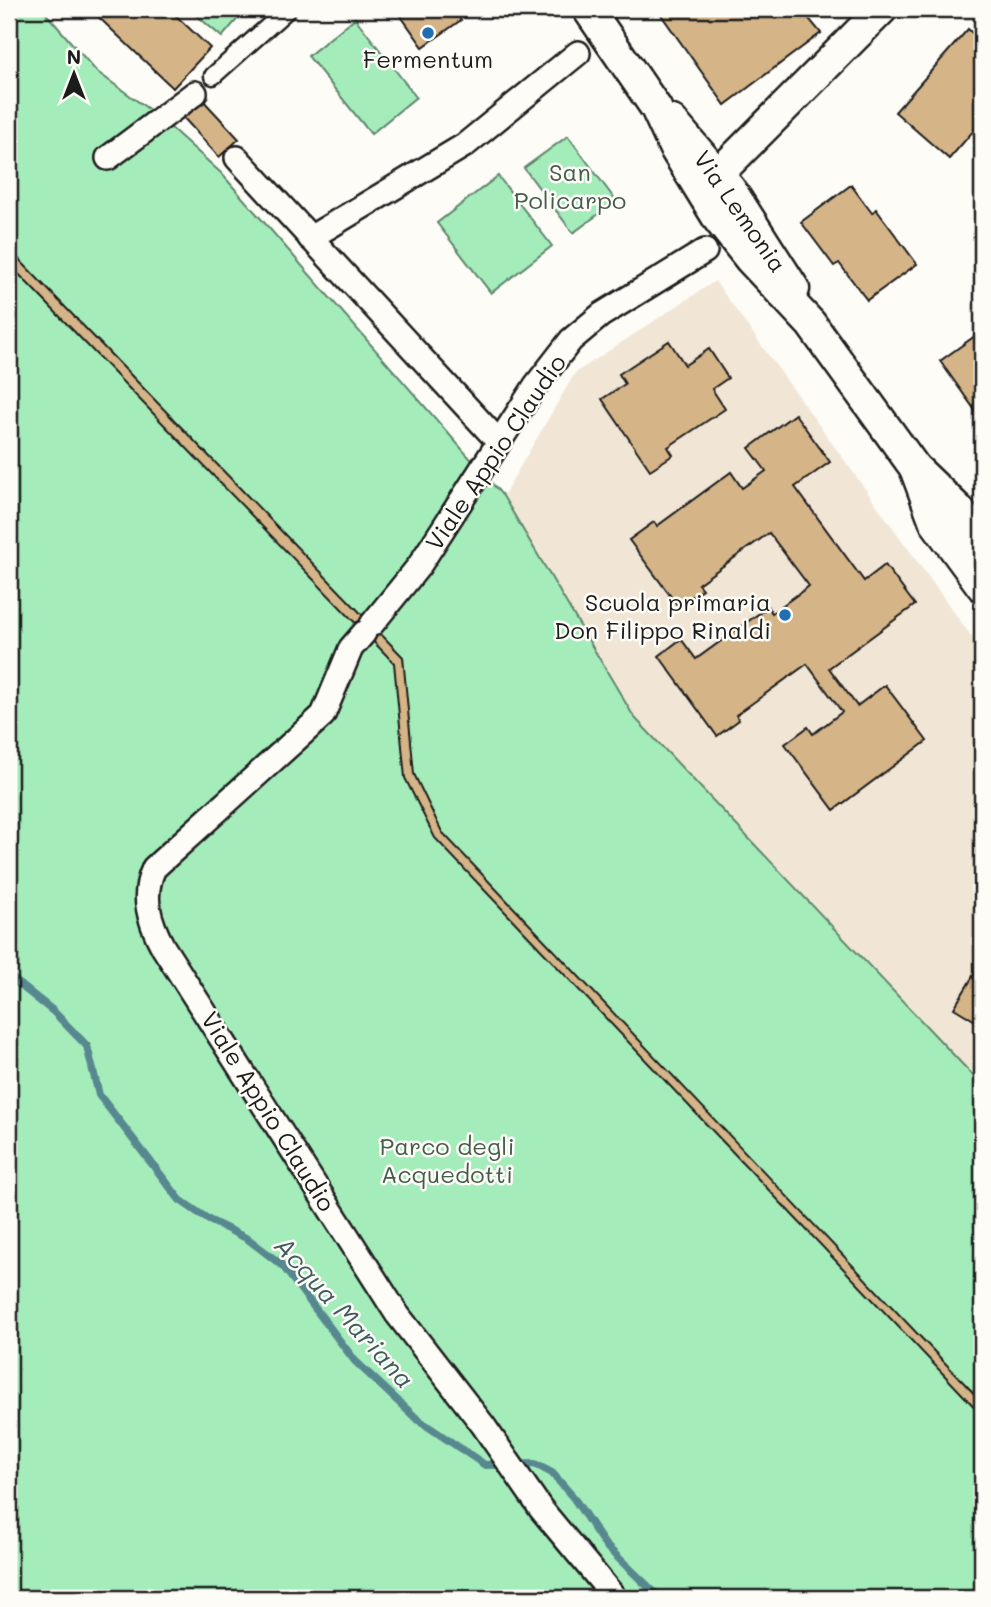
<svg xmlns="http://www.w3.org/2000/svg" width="991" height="1607" viewBox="0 0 991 1607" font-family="Mali,sans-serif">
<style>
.built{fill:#f1e6d6}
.green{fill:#a4edbb;stroke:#60846c;stroke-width:2}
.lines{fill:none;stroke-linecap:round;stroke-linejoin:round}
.stream{stroke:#58888f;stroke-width:8}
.building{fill:#d5b488;stroke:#1c1c1c;stroke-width:2}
.service-casing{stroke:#1c1c1c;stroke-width:21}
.pedestrian-casing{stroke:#1c1c1c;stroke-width:28}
.minor-casing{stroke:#1c1c1c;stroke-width:35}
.service{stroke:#fdfcf7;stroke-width:16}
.pedestrian{stroke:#fdfcf7;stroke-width:23}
.minor{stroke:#fdfcf7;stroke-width:30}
.poi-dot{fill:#1f6fb2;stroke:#fdfcf7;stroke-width:2.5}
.labels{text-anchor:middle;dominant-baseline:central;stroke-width:5;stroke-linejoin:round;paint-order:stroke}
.poi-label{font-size:24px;fill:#1c1c1c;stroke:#fdfcf7}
.park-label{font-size:24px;fill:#455b4c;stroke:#fdfcf7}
.street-label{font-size:24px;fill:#1c1c1c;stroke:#fdfcf7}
.water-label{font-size:26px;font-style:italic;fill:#3f5b5f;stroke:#fdfcf7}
</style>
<rect width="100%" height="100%" fill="#fdfcf7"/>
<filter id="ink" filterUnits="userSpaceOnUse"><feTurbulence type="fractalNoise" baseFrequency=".0143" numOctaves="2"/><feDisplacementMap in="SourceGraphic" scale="14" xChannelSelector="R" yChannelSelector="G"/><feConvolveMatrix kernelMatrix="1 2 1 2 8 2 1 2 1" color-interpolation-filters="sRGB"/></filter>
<g filter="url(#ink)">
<path class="built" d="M715,281L982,651V1085L634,717L503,496L575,373Z"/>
<g class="green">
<path d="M9,9H42L96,71L158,116L221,173L503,496L634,717L982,1085V1598H9Z"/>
<path d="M189,9H246L222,37Z"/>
<path d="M355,18L416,97L371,134L308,56Z"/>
<path d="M568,136L616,201L573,233L524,168Z"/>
<path d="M498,176L552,246L491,293L437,223Z"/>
</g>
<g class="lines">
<path class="stream" d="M9,976L53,1011L87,1046L99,1095L180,1200L209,1220L248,1239L283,1266L355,1361L417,1419L485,1465L535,1464L552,1473L573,1497L605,1545L660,1598"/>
</g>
<g class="building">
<path d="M90,9H169L210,48L173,88Z"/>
<path d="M403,9H453L461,20L423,47L398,12Z"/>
<path d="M657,9H801L821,33L725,105Z"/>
<path d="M968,29L982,42V121L949,159L895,112Z"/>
<path d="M201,98L239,139L219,157L182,116Z"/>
<path d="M851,185L872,213L876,209L917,264L867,300L839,263L834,266L801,222Z"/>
<path d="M9,249L403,657L414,774L442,832L982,1402V1415L435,838L405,778L394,663L9,264Z"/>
<path d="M982,331V420L940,361Z"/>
<path d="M669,341L685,365L709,349L728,378L712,389L725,409L668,447L673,455L650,470L602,399L625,384L619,374Z"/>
<path d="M795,414L830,462L795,487L864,581L885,565L915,605L829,668L857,706L885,685L927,741L834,810L785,744L808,727L813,734L842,712L807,664L736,715L739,720L717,736L659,656L681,639L696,659L768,607L772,613L809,586L769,533L698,584L702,589L678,606L629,540L654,522L657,526L731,472L742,488L766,471L749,448Z"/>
<path d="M982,961V1025L954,1008Z"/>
</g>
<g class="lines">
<defs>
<path id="service" d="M213,76L288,9"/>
<g id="pedestrian">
<path d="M108,158L195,93"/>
<path d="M237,158L498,441"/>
<path d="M310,238L465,145L578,53"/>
<path d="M372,624L419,566L536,385L571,340L601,315L705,251"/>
<path d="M364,633L351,648L323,715L154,868C141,896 149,921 163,947L397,1314L483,1425L541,1509L615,1598"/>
</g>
<g id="minor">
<path d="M588,9L656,108L674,147L719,220L750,259L811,324L915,468L959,510L982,543"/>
<path d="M672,121L730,189L794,289"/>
<path d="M719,173L882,9"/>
<path d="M916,471L935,522L982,586"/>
</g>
</defs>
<use href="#service" class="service-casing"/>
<use href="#pedestrian" class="pedestrian-casing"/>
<use href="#minor" class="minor-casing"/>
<use href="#service" class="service"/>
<use href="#pedestrian" class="pedestrian"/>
<use href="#minor" class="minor"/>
</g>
</g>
<g class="poi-dot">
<circle cx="428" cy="33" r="7"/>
<circle cx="785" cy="615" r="7"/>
</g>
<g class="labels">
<g class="poi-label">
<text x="428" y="58">Fermentum</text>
<text x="771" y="601" text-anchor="end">Scuola primaria<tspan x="771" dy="28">Don Filippo Rinaldi</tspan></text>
</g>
<g class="park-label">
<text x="570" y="171">San<tspan x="570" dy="28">Policarpo</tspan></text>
<text x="447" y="1145">Parco degli<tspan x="447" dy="28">Acquedotti</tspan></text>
</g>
<g class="street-label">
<text transform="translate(741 211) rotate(55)">Via Lemonia</text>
<text transform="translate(495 452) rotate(-56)">Viale Appio Claudio</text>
<text transform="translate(269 1111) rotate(58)">Viale Appio Claudio</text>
</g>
<g class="water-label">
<text transform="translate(345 1312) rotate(48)">Acqua Mariana</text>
</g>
</g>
<rect width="991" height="1607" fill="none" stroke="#fdfcf7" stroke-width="35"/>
<rect x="18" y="18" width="956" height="1572" fill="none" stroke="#1c1c1c" stroke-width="2.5" filter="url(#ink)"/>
<g transform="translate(74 74)" stroke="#fdfcf7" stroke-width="5" paint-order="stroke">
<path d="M0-5L12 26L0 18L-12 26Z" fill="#1c1c1c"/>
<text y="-10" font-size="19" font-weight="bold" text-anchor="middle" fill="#1c1c1c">N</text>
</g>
</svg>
